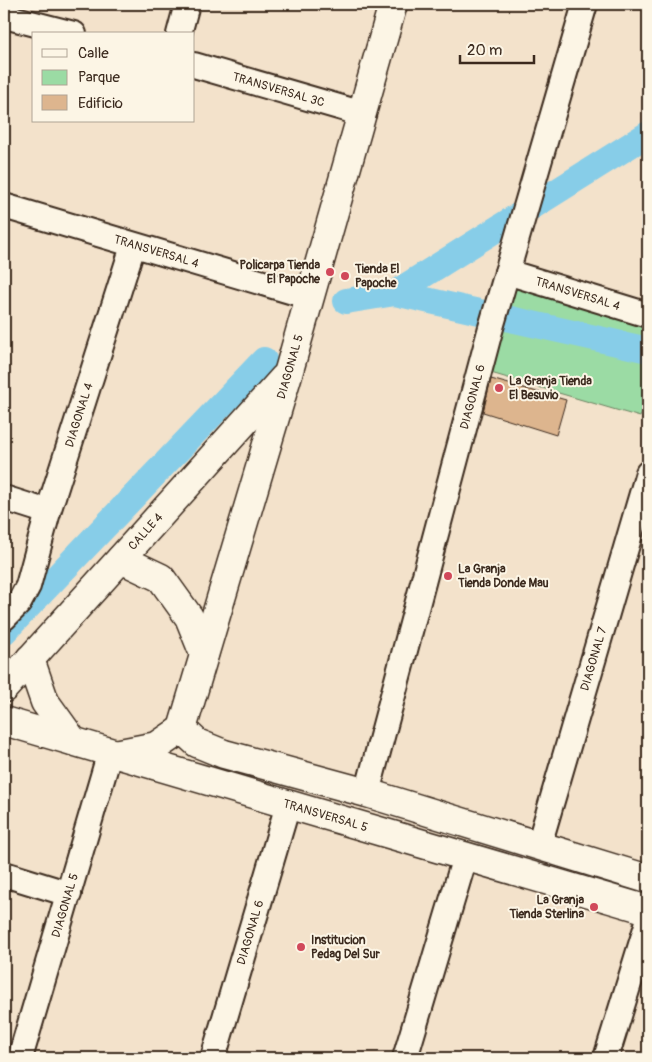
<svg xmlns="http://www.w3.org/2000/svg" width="652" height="1062" viewBox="0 0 652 1062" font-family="Pangolin,sans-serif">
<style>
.green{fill:#9bdba4;stroke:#6b8261}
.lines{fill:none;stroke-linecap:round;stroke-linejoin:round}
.canal{stroke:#87cde8;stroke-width:26}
.building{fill:#ddb58e;stroke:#3b2a1e}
.street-casing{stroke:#3b2a1e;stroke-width:28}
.secondary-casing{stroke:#3b2a1e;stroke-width:31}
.street{stroke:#fcf5e5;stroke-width:24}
.secondary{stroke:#fcf5e5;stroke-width:28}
.poi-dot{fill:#d1495b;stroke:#fcf5e5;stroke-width:2}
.labels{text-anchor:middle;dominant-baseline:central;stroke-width:4;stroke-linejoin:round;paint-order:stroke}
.street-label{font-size:12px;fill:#3b2a1e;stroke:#fcf5e5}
.poi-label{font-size:12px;font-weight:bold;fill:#3b2a1e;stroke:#fcf5e5;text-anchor:start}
</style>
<rect width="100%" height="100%" fill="#f3e2cb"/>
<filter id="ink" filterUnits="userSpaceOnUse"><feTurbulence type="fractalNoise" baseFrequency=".02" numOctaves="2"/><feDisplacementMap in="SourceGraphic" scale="10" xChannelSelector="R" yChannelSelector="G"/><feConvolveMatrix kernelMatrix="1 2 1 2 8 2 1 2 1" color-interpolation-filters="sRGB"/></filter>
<g filter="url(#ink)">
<path class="green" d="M515,284L648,320V405L645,407L640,417L491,373Z"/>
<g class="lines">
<g class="canal">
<path d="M395,293L648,350"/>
<path d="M346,301L395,293L648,134"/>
<path d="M4,632L264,360"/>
</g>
</g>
<path class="building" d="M491,379L566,400L556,435L483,412Z"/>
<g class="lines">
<defs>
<g id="street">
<path d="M4,16L74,34"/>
<path d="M179,34L187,4"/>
<path id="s1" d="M194,65L363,114"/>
<path id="s2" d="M4,206L310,297"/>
<path id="s3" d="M507,272L648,315"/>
<path d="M4,498L48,512"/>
<path id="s4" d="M4,618L19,603L28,586L48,512L133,246"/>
<path id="s5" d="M367,793L490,331L585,4"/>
<path id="s6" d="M539,845L648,473"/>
<path d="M4,874L69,894"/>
<path id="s7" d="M20,1058L110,752"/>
<path id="s8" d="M213,1058L288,805"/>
<path d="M405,1058L465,857"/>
<path d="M606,1058L648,922"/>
</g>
<g id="secondary">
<path d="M121,559L161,578L189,617L204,654"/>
<path d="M30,659L45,702L73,741"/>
<path id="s9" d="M4,688L284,378"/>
<path id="s10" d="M4,721L648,910"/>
<path id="s11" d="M182,729L288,374L393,4"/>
<path d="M182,729L197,743L224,754L367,793L648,879"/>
<path d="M120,753L157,746L182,729"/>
</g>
</defs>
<use href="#street" class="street-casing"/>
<use href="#secondary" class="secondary-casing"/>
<use href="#street" class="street"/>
<use href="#secondary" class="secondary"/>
</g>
</g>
<g class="poi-dot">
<circle cx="330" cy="272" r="5"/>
<circle cx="345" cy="276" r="5"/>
<circle cx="499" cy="388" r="5"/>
<circle cx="448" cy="576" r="5"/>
<circle cx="594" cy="907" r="5"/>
<circle cx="301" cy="947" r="5"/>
</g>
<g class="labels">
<g class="street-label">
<text stroke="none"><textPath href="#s1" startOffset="88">TRANSVERSAL 3C</textPath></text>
<text stroke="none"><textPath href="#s2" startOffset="159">TRANSVERSAL 4</textPath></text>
<text stroke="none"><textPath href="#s3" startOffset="74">TRANSVERSAL 4</textPath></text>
<text stroke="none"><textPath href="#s11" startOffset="378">DIAGONAL 5</textPath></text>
<text stroke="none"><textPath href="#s5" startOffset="410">DIAGONAL 6</textPath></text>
<text stroke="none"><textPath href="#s4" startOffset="219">DIAGONAL 4</textPath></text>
<text stroke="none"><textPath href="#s9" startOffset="211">CALLE 4</textPath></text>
<text stroke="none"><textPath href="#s6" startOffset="194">DIAGONAL 7</textPath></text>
<text stroke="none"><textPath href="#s10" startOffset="335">TRANSVERSAL 5</textPath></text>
<text stroke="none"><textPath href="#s7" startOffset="159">DIAGONAL 5</textPath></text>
<text stroke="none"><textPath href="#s8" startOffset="131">DIAGONAL 6</textPath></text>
</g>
<g class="poi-label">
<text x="320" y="265" text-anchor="end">Policarpa Tienda<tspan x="320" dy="14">El Papoche</tspan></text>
<text x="355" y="269">Tienda El<tspan x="355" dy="14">Papoche</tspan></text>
<text x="509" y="381">La Granja Tienda<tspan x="509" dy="14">El Besuvio</tspan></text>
<text x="458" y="569">La Granja<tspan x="458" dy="14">Tienda Donde Mau</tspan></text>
<text x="584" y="900" text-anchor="end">La Granja<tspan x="584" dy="14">Tienda Sterlina</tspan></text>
<text x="311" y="940">Institucion<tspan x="311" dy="14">Pedag Del Sur</tspan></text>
</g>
</g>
<rect width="652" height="1062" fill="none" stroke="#fcf5e5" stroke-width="20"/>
<rect x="10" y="10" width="632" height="1042" fill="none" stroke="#3b2a1e" stroke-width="2" filter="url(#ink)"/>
<rect x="32" y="32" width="162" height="90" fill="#fcf5e5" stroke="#afa495"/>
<rect x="42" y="49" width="25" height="8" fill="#fcf5e5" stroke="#afa495"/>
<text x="78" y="58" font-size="15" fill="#3b2a1e">Calle</text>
<rect x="42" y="70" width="25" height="15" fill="#9bdba4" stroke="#afa495"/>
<text x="78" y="82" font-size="15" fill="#3b2a1e">Parque</text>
<rect x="42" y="95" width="25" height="15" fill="#ddb58e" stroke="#afa495"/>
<text x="78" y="108" font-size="15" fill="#3b2a1e">Edificio</text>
<path d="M460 55v8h74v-8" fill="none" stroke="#3b2a1e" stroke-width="2.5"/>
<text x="467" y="55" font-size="15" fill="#3b2a1e" stroke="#fcf5e5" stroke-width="4" paint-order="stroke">20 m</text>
</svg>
